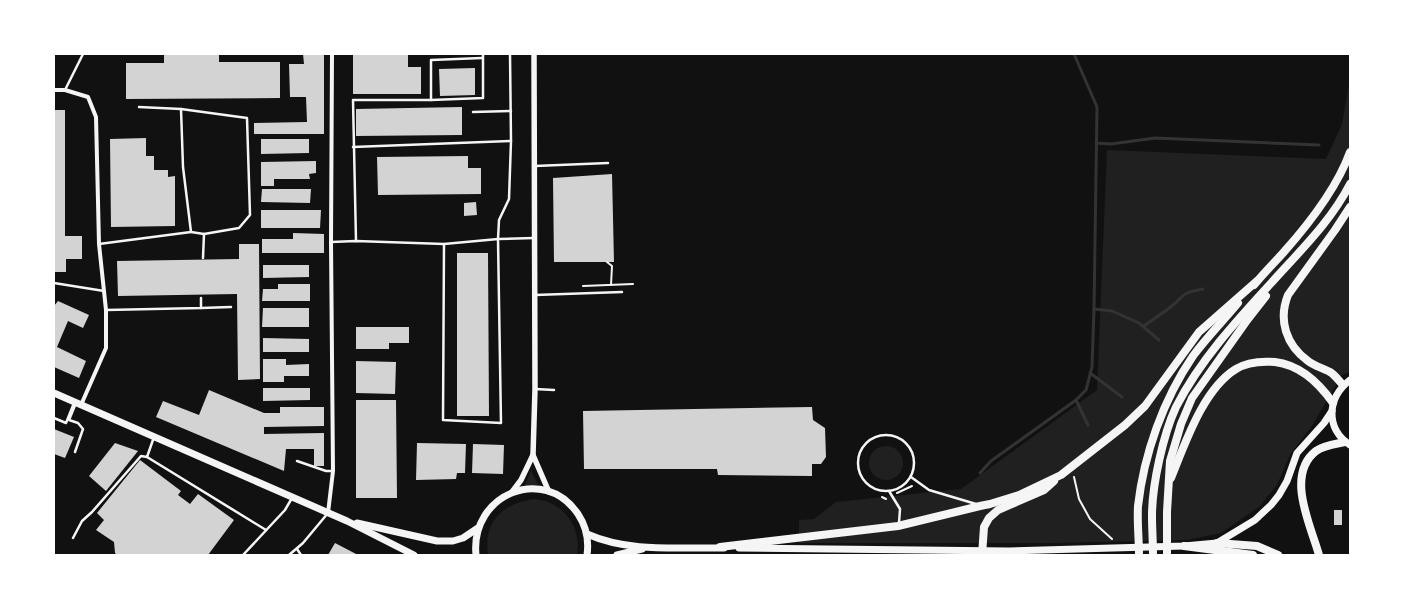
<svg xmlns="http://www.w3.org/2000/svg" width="1404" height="609" viewBox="0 0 1404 609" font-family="Manrope,sans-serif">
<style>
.green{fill:#202020}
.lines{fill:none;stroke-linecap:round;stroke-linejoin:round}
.stream{stroke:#333;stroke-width:3}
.building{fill:#d3d3d3}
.path{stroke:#f5f5f5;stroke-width:2}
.service{stroke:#f5f5f5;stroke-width:2.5}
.minor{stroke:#f5f5f5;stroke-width:4}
.tertiary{stroke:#f5f5f5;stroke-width:5.5}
.primary{stroke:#f5f5f5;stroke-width:7}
.trunk{stroke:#f5f5f5;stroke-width:8}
</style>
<rect width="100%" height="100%" fill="#111"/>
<g class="green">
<path d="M1350,78V372L1342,375L1310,429L1291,453L1277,485L1259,507L1221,533L1187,540L1052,543H799V520L814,519L836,502L961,489L1097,390L1107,150L1326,159L1342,124Z"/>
<circle cx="886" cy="463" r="17"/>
<path d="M531,470L538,485H525Z"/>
<path d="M533,499C538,500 544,500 548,502C570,511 581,532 577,555H488C483,522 502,504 533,499Z"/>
</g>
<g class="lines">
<g class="stream">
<path d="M1096,143L1111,144L1155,138L1319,145"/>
<path d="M1094,309L1112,311L1139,323L1159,340"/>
<path d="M1144,326C1152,320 1160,315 1168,309C1185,297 1178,293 1203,289"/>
<path d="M1090,373L1122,397"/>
<path d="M1076,400L1088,425"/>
<path d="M980,473L991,461L1076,400L1086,390L1092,367L1094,309L1097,107L1074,54"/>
</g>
</g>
<g class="building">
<path d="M164,54H219V62H280V98L126,99V63H164Z"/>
<path d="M303,54H324V134H254V123L307,122L306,97H290L289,64H304Z"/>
<path d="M353,54H408V67H421V94H353Z"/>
<path d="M475,68V95L440,96L439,69Z"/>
<path d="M462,107V135L356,136V109Z"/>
<path d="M54,110H65V236H82V259H66V272H54Z"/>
<path d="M146,138V156H154V170H168V177L175,176V226L111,227L110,139Z"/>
<path d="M261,139H309V153L261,154Z"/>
<path d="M468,156V168H481V194L378,195L377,157Z"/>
<path d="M316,161V173L309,174L310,179H274V186H261V162Z"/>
<path d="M612,174L614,262H554L553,178Z"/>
<path d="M262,189H311L310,203L261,202Z"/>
<path d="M476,202L477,215L464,216V203Z"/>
<path d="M261,210H321L320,228H261Z"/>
<path d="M293,233L324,234V253H262V239H293Z"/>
<path d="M239,244H259L260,379L238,380L237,294L118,296L117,261L239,259Z"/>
<path d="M457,253H488L489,416H457Z"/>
<path d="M263,265H309V277L263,278Z"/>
<path d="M278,284H310V301H262L263,289H278Z"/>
<path d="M58,301L89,315L83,328L68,321L57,347L86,361L79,378L54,367V306Z"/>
<path d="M263,308H309V327H262Z"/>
<path d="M356,327H409V343H389V349H356Z"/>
<path d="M263,338L309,339V352H263Z"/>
<path d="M263,359H286V365L309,364V376H284V382H263Z"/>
<path d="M356,361L396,362L395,394L356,393Z"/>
<path d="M263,388H310V400L263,401Z"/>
<path d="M209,390L264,413H280V407H324V426L264,427V434L324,433V466H314V449H286L284,471L156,417L163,401L199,415Z"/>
<path d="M356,400H396L397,498H356Z"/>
<path d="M812,407L813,420L825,428L826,457L821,464H812V476L718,475L717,469H584L583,411Z"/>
<path d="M54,429L74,437L65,458L54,454Z"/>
<path d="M115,443L138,451L106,491L89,476Z"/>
<path d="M417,443L466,444L465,473H457L456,479L416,480Z"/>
<path d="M473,444L504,445L503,474L472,473Z"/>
<path d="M140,460L181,491L178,495L190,504L198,494L234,520L208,555H117L115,553L114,542L96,530L104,520L97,513Z"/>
<rect x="1334" y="510" width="8" height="15"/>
<path d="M335,543L358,555H328Z"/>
</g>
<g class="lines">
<g class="path">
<path d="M607,262L612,266L611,285"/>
<path d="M583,286L633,284"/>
<path d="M1074,477L1079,499L1090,519L1112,539"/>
<path d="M897,493L912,486"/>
<path d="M882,497L886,499"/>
</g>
<g class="service">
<path d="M65,90L83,54"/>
<path d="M431,100V60L482,58"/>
<path d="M139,107L181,109L247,118L250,215L239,228L204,234L191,232"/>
<path d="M473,112L511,111"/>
<path d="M353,147L511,141"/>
<path d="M535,166L608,163"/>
<path d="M356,241L353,100H431L483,98V54"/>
<path d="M331,242L356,241L444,244L498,239L534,238"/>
<path d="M99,244L191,232L183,167L181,109"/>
<path d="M444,244L443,420L501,423L498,239L499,220L509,199L511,141L510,54"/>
<path d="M203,258L204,234"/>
<path d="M54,283L104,291"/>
<path d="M535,295L622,292"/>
<path d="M201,308L231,307"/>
<path d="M106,310L201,308V298"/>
<path d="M535,389L554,390"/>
<path d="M54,418L66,423L74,403"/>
<circle cx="886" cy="463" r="28"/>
<path d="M75,452L83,429L78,423L69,420L76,403"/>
<path d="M147,457L266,530"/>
<path d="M297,461L326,471H333"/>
<path d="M911,477L929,490L976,504"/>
<path d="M889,491L900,509L899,523"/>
<path d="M73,538L82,521L92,512L141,456L147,457L154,437"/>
<path d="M297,549L301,555"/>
<path d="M243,555L285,510L292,498"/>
<path d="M289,555L303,543L328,513"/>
</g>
<g class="minor">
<path d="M54,90H65L88,97L96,117L99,244L106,310V348L81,405"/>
<path d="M328,513L333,471L331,242L332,54"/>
</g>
<g class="tertiary">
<path d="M533,455L549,492"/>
<path d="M512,492L521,480L533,455L535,389L534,54"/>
</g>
<g class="primary">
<path d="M1350,380C1327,398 1325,428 1350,445"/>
<path d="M54,393L347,521L414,555"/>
<path d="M357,523L437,541H453L463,538L478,528"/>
<path d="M587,534C630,553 678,547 724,548"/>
<path d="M739,548L1009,551L1184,546L1217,543L1255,520L1271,505L1279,495L1287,481L1297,453L1324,423L1332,411"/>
<path d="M476,555C470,494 544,464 578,514C586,526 589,541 587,555"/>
<path d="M617,555L642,549"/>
</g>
<g class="trunk">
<path d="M1254,285C1263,274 1273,264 1283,253C1308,225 1337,188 1350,152"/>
<path d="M1343,385C1339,381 1335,375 1330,372C1323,368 1314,366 1308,361C1286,345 1278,320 1288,295L1335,230L1350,207"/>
<path d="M1171,478C1185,444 1203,389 1236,369C1247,362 1262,361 1275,362C1300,365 1319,383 1333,403"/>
<path d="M1217,543L1257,546L1278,555"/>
<path d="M1184,546L1253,555"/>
<path d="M720,547L898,526L980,506L990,504L1019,495L1061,475L1125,425L1145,406L1199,332L1257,281"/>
<path d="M982,555L984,527L989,518L998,510L1044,490L1054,481"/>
<path d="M1139,555C1139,539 1137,522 1138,506C1144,454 1163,400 1193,356C1207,337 1224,320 1238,303"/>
<path d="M1153,555C1153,542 1152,529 1152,516C1152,485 1163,435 1176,407C1200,360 1238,319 1273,281C1301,250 1331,221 1350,184"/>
<path d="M1167,555V512L1170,461L1181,424L1192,398L1248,319L1266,296"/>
<path d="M1319,555C1311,526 1285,475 1316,451C1324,445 1336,444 1345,442"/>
</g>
</g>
<rect width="1404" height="609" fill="none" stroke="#ffffff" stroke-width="110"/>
</svg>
